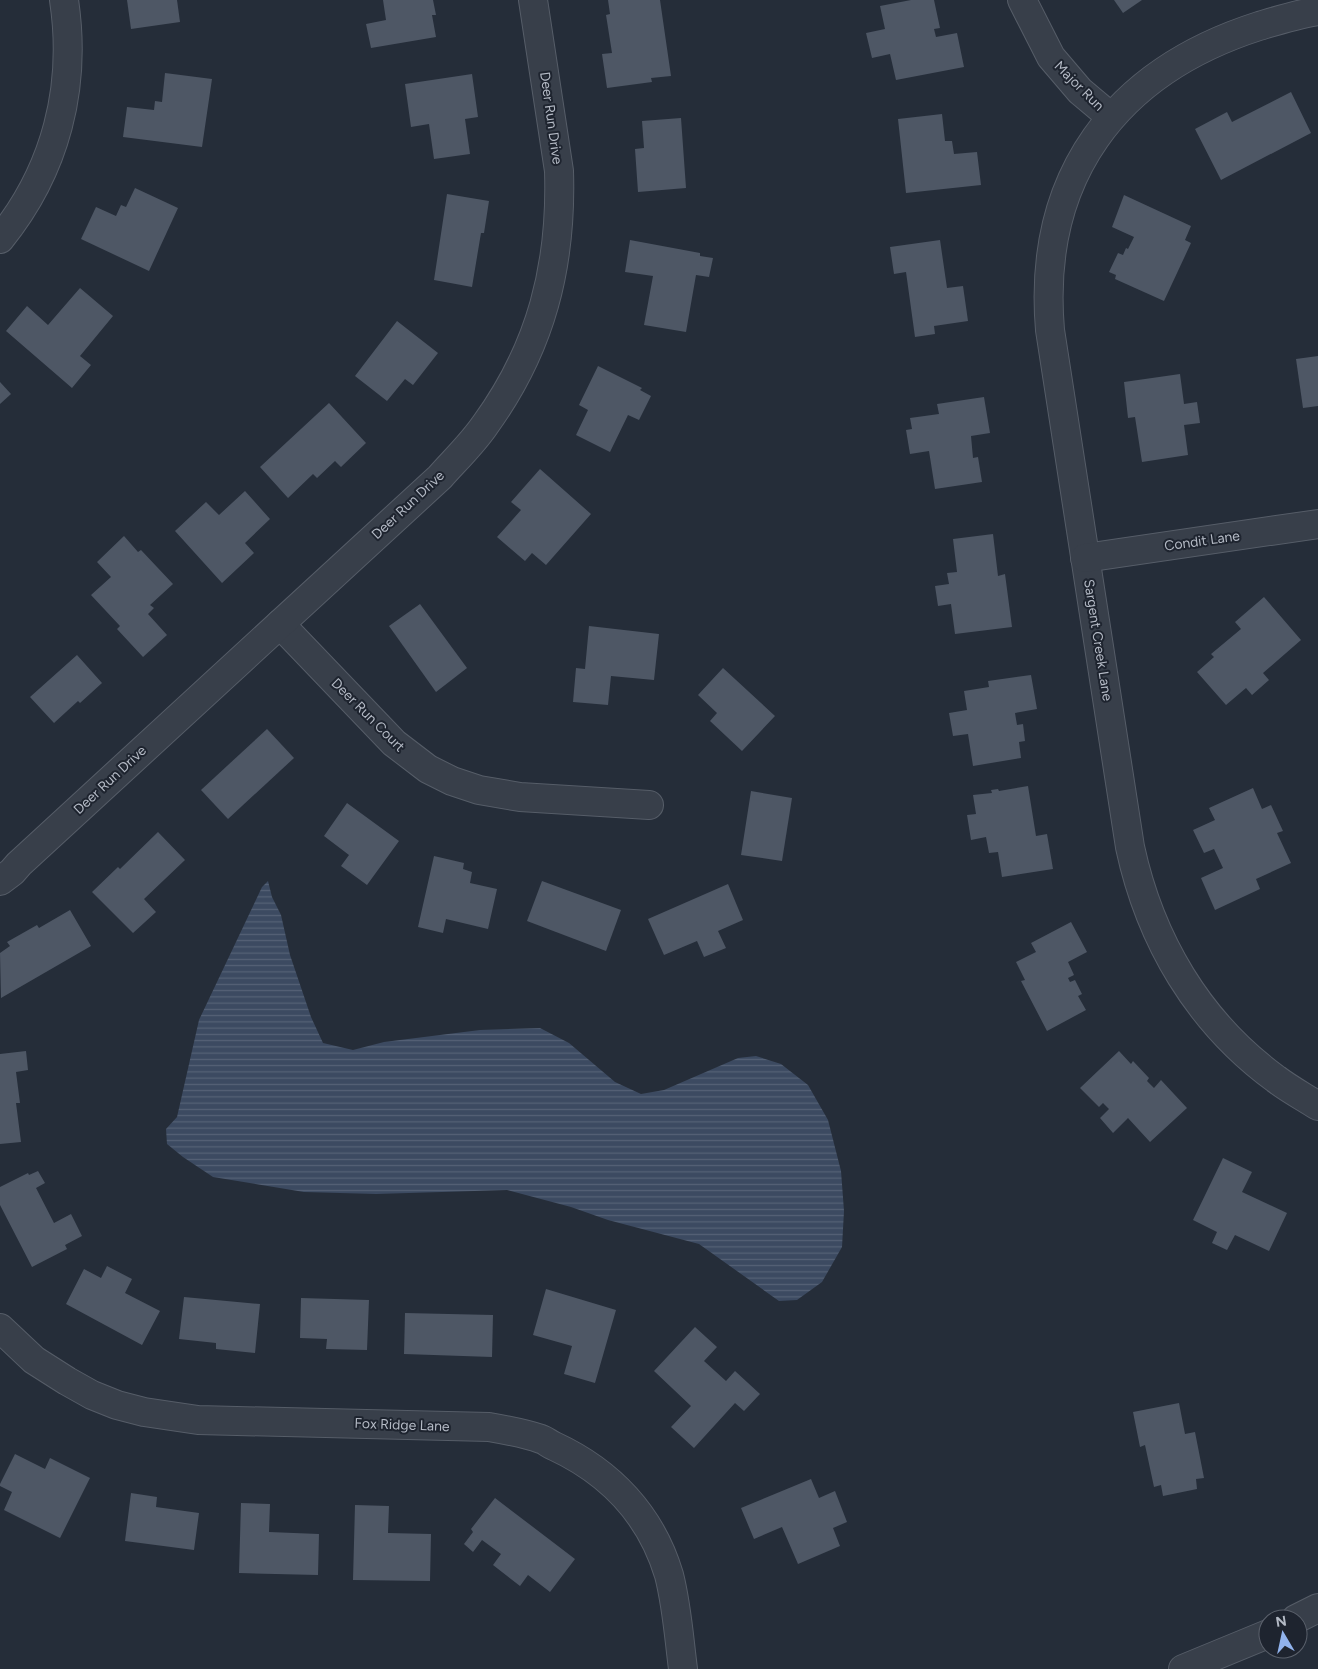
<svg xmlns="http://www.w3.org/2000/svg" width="1318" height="1669" viewBox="0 0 1318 1669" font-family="Figtree,sans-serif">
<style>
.water{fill:url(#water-rules)}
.building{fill:#4e5765}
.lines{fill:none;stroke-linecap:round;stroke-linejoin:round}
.minor-casing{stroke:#565d68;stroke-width:30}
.tertiary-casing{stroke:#565d68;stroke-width:30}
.minor{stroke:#383f4a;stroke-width:28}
.tertiary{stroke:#383f4a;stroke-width:28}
.labels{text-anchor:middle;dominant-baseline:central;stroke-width:4;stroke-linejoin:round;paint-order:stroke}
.street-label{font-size:14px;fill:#b4bac5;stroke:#1e242f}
</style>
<defs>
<pattern id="water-rules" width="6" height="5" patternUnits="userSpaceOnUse" patternTransform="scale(1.25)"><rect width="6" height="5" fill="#3c4a61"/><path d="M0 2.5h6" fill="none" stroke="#566276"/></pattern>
</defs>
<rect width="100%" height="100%" fill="#252d39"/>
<path class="water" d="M268,881L272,897L281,915L290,955L311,1017L323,1043L353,1050L384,1042L480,1030L540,1028L569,1043L615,1082L641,1094L664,1090L738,1058L756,1056L781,1064L808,1085L828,1120L841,1171L844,1211L842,1247L822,1282L797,1300L779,1301L699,1244L608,1220L571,1207L507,1190L376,1194L304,1192L213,1177L183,1157L167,1144L166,1129L177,1117L199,1020L262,887Z"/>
<g class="building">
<path d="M127,0H177L180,22L131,29Z"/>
<path d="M383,0H433L436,15H432L436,37L371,48L366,24L386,20Z"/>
<path d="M608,0H660L671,76L651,78L652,82L607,88L602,54L612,53L606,15L610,14Z"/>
<path d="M911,0H934L940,28L934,29L936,37L957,33L964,67L896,80L890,54L872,58L866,33L885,29L880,6Z"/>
<path d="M1114,0H1142L1123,13Z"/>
<path d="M165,73L212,79L202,147L123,137L127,107L154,110L155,101L162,102Z"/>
<path d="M472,74L478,117L465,119L470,154L434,159L429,124L411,127L405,84Z"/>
<path d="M1291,92L1311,133L1221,180L1195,129L1227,112L1232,122Z"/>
<path d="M942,114L945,141H952L954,154L977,152L981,185L906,193L898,119Z"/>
<path d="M681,118L686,188L638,192L635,149L644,148L642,121Z"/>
<path d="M135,188L178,208L149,271L81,239L96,207L116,216L121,205L126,207Z"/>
<path d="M447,194L489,201L484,233H481L472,287L434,280Z"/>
<path d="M1124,195L1191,226L1185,240L1191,243L1164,301L1115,279L1116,275L1109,272L1118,253L1123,255L1126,248L1128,249L1134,237L1112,227Z"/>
<path d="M630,240L700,253V256L713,258L709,277L696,275L686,332L644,325L653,276L625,272Z"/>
<path d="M940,240L947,288L963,286L968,321L934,326L935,334L915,337L906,272L894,274L890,247Z"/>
<path d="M80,288L113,316L80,356L91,365L72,388L6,331L27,306L48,325Z"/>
<path d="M397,321L438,353L413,385L405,379L387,401L355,376Z"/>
<path d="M1318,356V406L1303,408L1296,359Z"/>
<path d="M598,366L642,388L640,390L651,396L639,420L628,415L610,452L576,435L588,410L579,405Z"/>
<path d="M1180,374L1184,404L1197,402L1200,423L1184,425L1188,455L1142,462L1135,417L1128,418L1124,382Z"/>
<path d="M0,382L11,394L0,404Z"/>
<path d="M984,397L990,433L971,436L973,458L978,457L982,482L935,489L929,451L910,454L906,430L912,429L910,418L939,414L937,404Z"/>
<path d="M329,403L366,443L341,467L335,461L317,478L313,474L288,498L260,467Z"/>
<path d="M540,469L591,514L546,565L532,553L525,561L497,537L521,510L511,502Z"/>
<path d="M245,491L270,519L245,543L254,553L222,583L175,531L206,502L219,515Z"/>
<path d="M993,534L998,576L1005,574L1012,627L955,634L951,604L938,606L935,586L949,584L947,573L957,572L953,539Z"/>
<path d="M124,536L138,552L141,550L173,584L150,605L154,608L148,614L167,635L143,657L117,629L120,626L91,595L111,577L97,562Z"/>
<path d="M1264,597L1301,640L1263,673L1269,680L1252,695L1246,688L1226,705L1197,672L1214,657L1211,654L1241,629L1235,622Z"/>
<path d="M420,604L467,668L436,692L389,626Z"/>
<path d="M589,626L659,634L654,680L611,676L608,705L573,702L576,668L585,669Z"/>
<path d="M77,655L102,683L80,703L78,701L54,723L30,697Z"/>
<path d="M723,668L775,716L742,751L710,721L717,713L698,695Z"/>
<path d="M1031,675L1037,709L1015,713L1017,725L1023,724L1025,741L1019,742L1021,758L973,766L968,734L953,736L949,713L967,710L964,691L989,687L988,681Z"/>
<path d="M267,729L294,758L228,819L201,790Z"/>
<path d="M1028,786L1036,836L1047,834L1053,869L1002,877L998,852L989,853L986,837L971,840L967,815L976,814L973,795L992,793L991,790L998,789L999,791Z"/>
<path d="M1253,788L1262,809L1271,805L1283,831L1277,833L1291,863L1256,879L1260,889L1215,910L1201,878L1223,868L1214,849L1204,853L1193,830L1215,820L1209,808Z"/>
<path d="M751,791L792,798L782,861L741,855Z"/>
<path d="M347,803L399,841L367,885L341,866L349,855L324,836Z"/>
<path d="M158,832L185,860L144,899L156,912L133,933L92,892L118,867L120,869Z"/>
<path d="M434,856L464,863L463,869L472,872L470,883L497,889L488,929L446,919L443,933L418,927Z"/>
<path d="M542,881L621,910L606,951L527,921Z"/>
<path d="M728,884L743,920L718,931L726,948L704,957L697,941L664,955L648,919Z"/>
<path d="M70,910L91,946L1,998L0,953L10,946L7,942L37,925L39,928Z"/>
<path d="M1071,922L1087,952L1068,962L1074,975L1068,978L1070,982L1075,980L1082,994L1078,996L1086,1010L1047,1031L1021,981L1025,980L1016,962L1036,952L1031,943Z"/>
<path d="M26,1051L28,1070L16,1072L20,1103H16L21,1142L0,1144V1054Z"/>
<path d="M1119,1051L1131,1064L1133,1061L1149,1078L1147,1081L1154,1088L1161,1080L1187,1108L1150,1142L1128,1118L1113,1133L1100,1118L1109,1109L1103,1103L1099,1107L1080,1088Z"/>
<path d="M1223,1158L1252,1172L1242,1192L1287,1213L1269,1251L1235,1235L1227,1250L1212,1243L1217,1232L1193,1220Z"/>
<path d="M38,1171L45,1183L36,1188L54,1223L71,1214L82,1236L65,1245L67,1249L32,1267L0,1205V1187L28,1173L29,1175Z"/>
<path d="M107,1266L132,1279L125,1293L160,1311L142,1345L66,1304L84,1269L101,1278Z"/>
<path d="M546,1289L616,1310L595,1383L564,1374L572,1346L533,1335Z"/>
<path d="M184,1297L260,1304L255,1353L216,1349V1343L179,1339Z"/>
<path d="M301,1298L369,1300L367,1350L326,1349L327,1339L300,1338Z"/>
<path d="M405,1313L493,1315L492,1357L404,1354Z"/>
<path d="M695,1327L717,1347L704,1361L726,1381L735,1371L760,1394L744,1411L735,1403L694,1448L671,1427L691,1406L654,1371Z"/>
<path d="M1179,1403L1185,1434L1195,1432L1204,1478L1196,1479L1197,1489L1163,1496L1161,1485L1154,1487L1145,1445L1140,1447L1133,1412Z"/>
<path d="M15,1454L45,1469L50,1458L90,1478L60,1538L4,1510L12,1492L0,1486V1484Z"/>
<path d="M811,1479L819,1498L835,1491L847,1522L833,1528L840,1546L798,1564L782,1527L754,1539L741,1508Z"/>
<path d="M131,1493L157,1497L156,1507L199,1513L194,1550L125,1541Z"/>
<path d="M495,1498L575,1559L550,1592L528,1575L520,1586L493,1565L501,1554L482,1540L473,1552L464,1544L473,1532L471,1529Z"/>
<path d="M241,1503L270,1504L269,1532L319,1534L318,1575L239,1573Z"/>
<path d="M355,1505L389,1506L388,1533L431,1534L430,1581L353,1580Z"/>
</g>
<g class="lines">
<defs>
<g id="minor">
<path d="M1022,0L1051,57L1080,91L1111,117"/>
<path d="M1318,11C1298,14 1279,20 1259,26C1115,72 1037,177 1050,330L1130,847C1150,940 1198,1022 1276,1079C1289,1089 1304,1097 1318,1106"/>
<path d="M0,239C56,170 77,87 64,0"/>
<path d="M1085,558L1318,524"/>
<path d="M280,624L394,743L428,769L452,781L479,790L520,797L649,805"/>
<path d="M0,881L12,872L19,864L440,477C455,460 472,444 485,425C541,348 562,266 559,171L533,0"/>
<path d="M0,1328L34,1360L67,1381L92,1395L117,1405L144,1412L198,1420L489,1427C506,1430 524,1433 541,1439C545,1440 549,1444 554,1446C610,1472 651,1515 669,1575C677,1606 679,1638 683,1669"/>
</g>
<g id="tertiary">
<path d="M1296,1619L1318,1608"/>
<path d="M1183,1669L1268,1634"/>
</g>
</defs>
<use href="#minor" class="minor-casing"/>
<use href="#tertiary" class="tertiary-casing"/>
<use href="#minor" class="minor"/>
<use href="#tertiary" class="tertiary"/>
</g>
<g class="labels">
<g class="street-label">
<text transform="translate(1079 86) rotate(45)">Major Run</text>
<text transform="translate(551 118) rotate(82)">Deer Run Drive</text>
<text transform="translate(408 505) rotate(-43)">Deer Run Drive</text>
<text transform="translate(1202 541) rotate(-8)">Condit Lane</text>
<text transform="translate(1098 640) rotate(81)">Sargent Creek Lane</text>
<text transform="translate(368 715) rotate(45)">Deer Run Court</text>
<text transform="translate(110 780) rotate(-43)">Deer Run Drive</text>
<text transform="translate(402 1425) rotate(2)">Fox Ridge Lane</text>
</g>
</g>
<g transform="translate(1283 1634) rotate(351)"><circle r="24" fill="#1e242f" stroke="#5a606b"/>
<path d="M0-4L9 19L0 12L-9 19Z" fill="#91b3ed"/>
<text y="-8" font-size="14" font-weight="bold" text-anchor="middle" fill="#b4bac5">N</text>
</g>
</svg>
